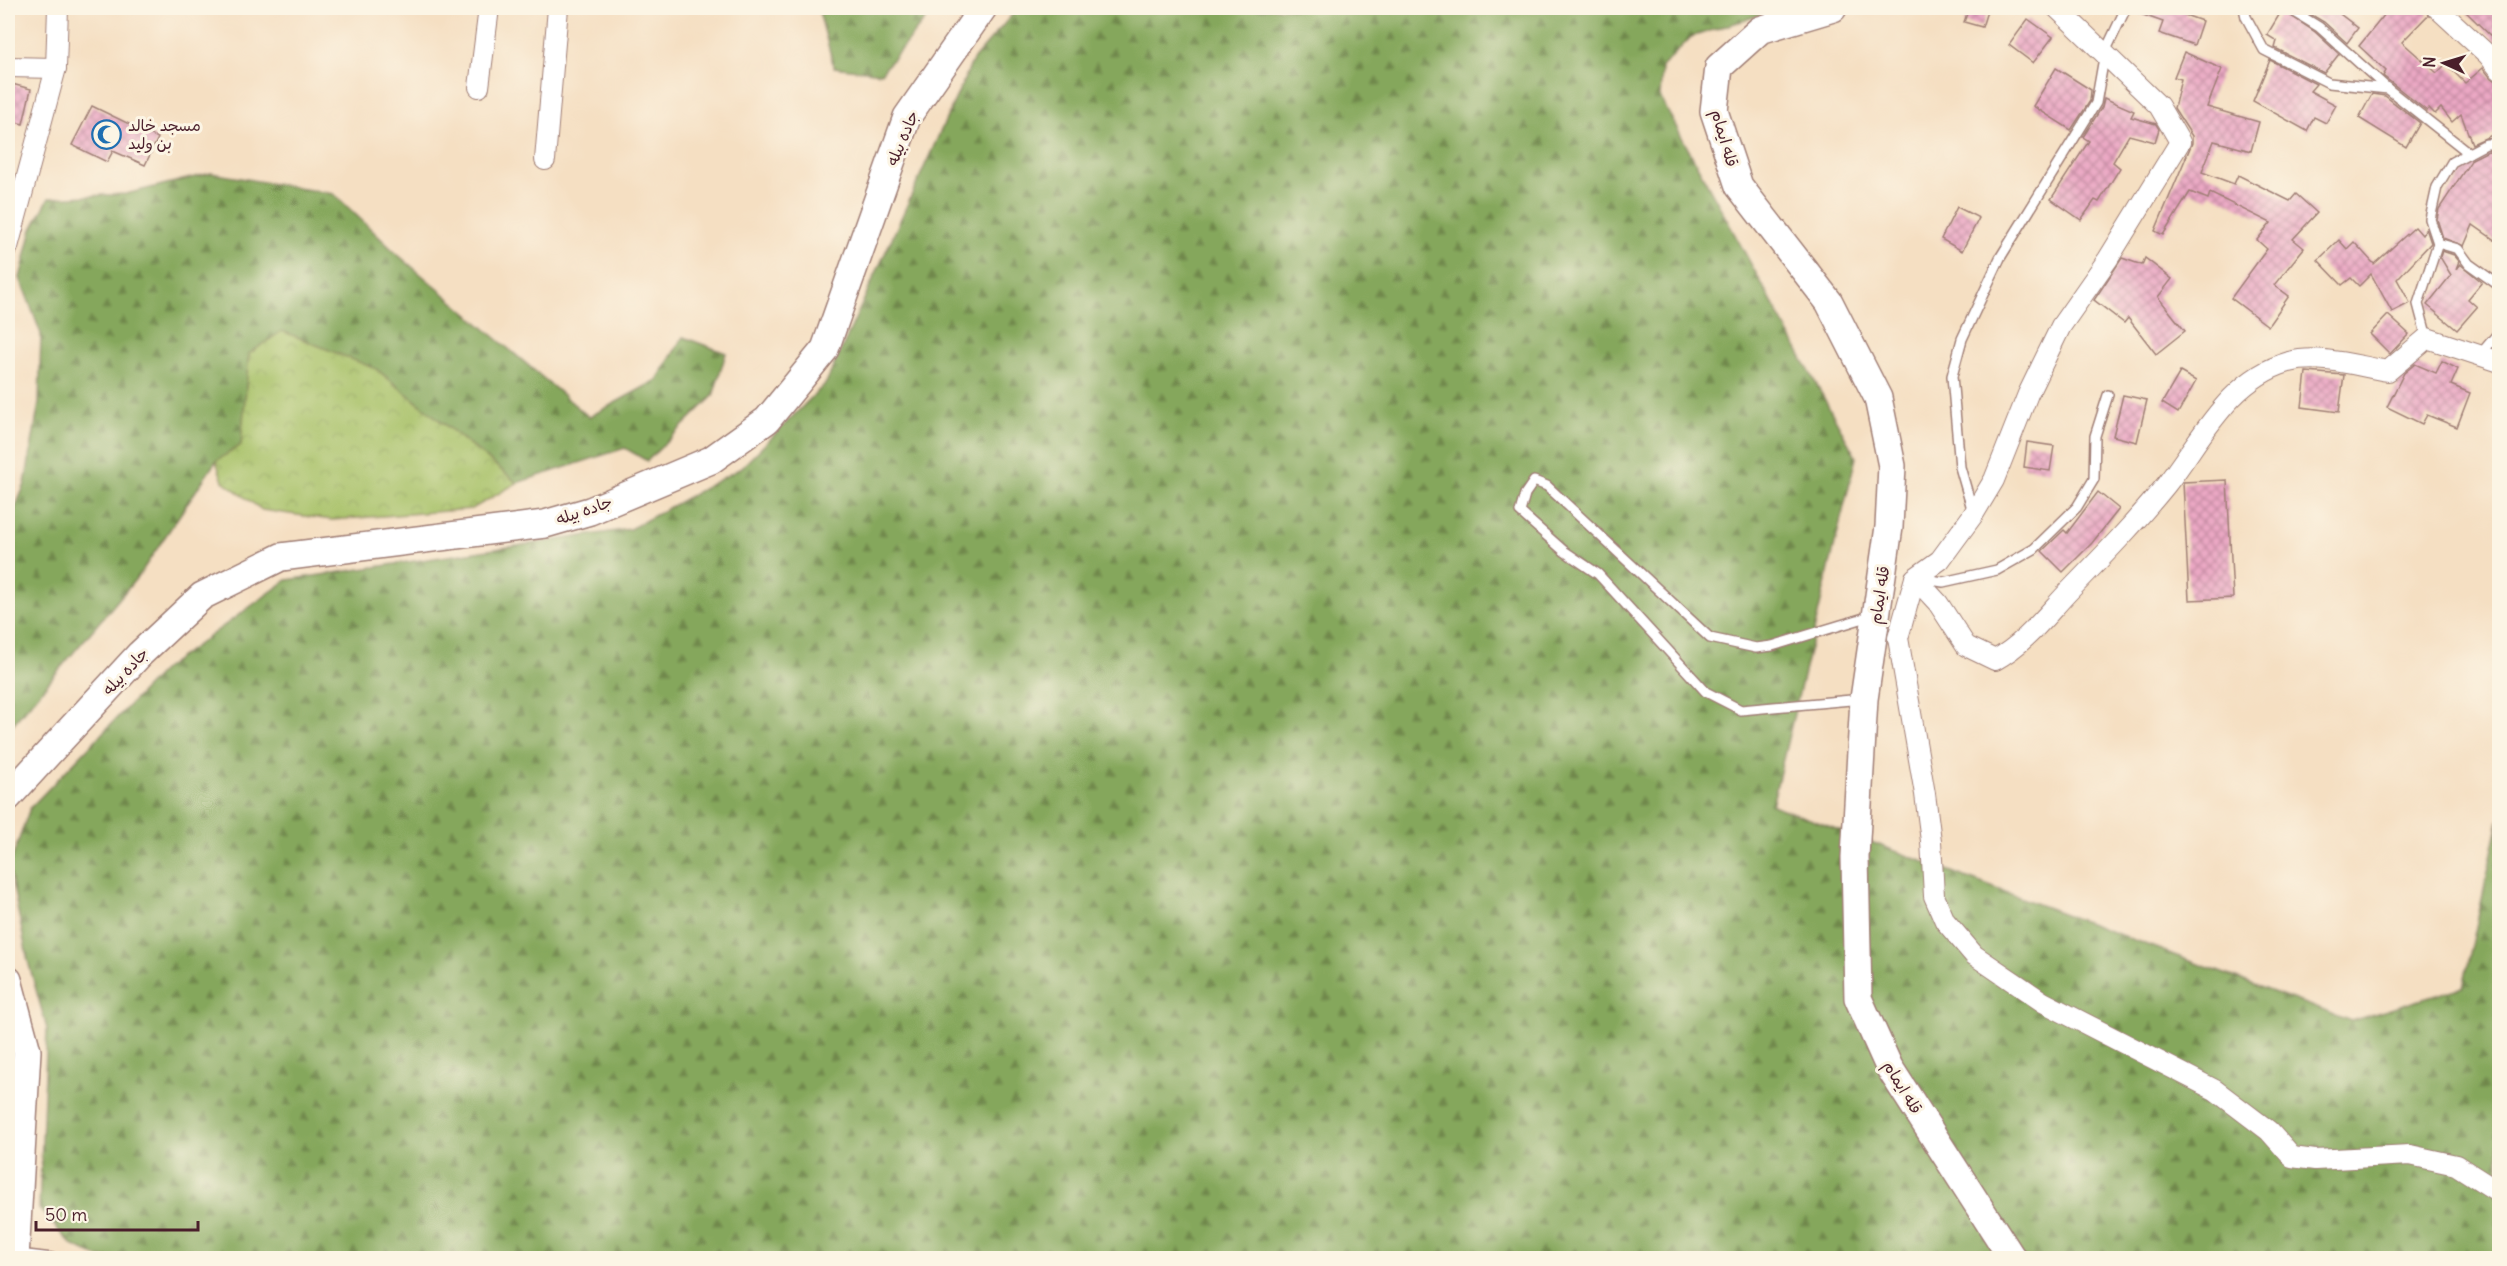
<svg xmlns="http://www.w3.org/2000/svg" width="2507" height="1266" viewBox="0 0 2507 1266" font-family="Delius,'Playpen Sans Arabic',sans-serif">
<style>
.forest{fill:url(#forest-firs);stroke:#686344;stroke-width:1.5}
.park{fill:url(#park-crowns);stroke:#787049;stroke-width:1.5}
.building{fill:url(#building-cross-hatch)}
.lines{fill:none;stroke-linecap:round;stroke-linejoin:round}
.lane-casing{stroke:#a07f76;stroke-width:12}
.street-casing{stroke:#a07f76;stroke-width:22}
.secondary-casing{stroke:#a07f76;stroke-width:30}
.lane{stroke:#fff;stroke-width:9}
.street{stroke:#fff;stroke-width:20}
.secondary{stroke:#fff;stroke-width:27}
.labels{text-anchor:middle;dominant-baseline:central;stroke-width:6;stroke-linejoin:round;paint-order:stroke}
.poi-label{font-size:16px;fill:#4a1f2b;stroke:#fcf5e5;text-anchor:start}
.street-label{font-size:16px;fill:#4a1f2b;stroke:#fcf5e5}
</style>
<defs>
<pattern id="forest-firs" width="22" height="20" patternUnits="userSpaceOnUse" patternTransform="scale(1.5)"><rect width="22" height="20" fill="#85a75c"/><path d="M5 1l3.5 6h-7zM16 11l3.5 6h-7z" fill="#6f874c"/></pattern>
<pattern id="park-crowns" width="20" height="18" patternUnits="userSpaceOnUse" patternTransform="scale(1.5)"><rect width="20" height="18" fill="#a7c167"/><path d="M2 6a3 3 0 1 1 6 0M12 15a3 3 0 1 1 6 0" fill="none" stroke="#91a55a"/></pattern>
<pattern id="building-cross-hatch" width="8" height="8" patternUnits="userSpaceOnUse" patternTransform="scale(1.5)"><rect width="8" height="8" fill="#eba8c4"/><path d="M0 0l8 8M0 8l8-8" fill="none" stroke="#c0889f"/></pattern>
</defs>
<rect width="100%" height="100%" fill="#fcf5e5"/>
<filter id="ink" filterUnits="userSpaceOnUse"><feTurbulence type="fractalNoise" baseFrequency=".0167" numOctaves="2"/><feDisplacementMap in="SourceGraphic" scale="12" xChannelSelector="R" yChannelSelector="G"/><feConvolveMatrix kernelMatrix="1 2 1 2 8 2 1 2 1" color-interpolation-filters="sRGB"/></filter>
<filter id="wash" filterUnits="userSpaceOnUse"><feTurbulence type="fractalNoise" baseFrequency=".008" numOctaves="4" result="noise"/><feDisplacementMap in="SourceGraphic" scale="24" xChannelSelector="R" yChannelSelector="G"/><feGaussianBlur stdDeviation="1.35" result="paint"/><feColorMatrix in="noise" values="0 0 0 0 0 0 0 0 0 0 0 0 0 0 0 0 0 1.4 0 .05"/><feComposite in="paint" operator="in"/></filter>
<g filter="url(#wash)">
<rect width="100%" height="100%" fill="#f5dfc2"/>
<g class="forest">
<path d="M818,8H935L881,73L834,67Z"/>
<path d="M1018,8H1782L1691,37L1662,67L1660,97L1856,457L1772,805L2351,1021L2463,987L2499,820V1258H100L72,1245L39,1209L47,1029L28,961L9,867L30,808L164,669L287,580L630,529L741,468L826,383L973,60Z"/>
<path d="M211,173L334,194L397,254L589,417L657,380L683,337L726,353L713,396L647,461L625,448L517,483L376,369L249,354L241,446L216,461L140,574L8,730V526L25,484L39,403L41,334L20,278L32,229L49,198L126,194Z"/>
</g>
<path class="park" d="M282,331L376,369L517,483L472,509L332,520L262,510L223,481L216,461L241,445L249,354Z"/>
<g id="blocks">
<g class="building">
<path d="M1969,8H1988L1982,27L1964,22Z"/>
<path d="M2133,8H2188L2185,15L2202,21L2194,45L2159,33L2163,22L2132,11Z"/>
<path d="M2300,8H2332L2358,28L2347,43L2324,22Z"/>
<path d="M2390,8H2425L2428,15L2402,42L2437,73L2446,64L2465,83L2483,68L2491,78L2499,82V132L2472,144L2461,114L2452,122L2441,108L2435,114L2429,108L2427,111L2383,76L2386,71L2359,46Z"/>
<path d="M2462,8H2499V44Z"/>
<path d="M2282,10L2315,32L2339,54L2324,73L2275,48L2277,41L2267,35Z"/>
<path d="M2028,19L2053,37L2033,63L2009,45Z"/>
<path d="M2184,52L2222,69L2207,107L2259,122L2251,151L2214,141L2202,172L2234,184L2238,175L2290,201L2296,194L2317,213L2293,239L2304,248L2274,285L2289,296L2268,326L2231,298L2267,249L2257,240L2271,223L2210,193L2208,199L2190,192L2163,235L2155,231L2192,143V136L2174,108L2181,79L2174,77Z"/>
<path d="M2270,60L2316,84L2310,91L2336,105L2326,123L2314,117L2307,131L2253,101Z"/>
<path d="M2056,68L2091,90L2090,101L2071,130L2033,106Z"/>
<path d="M8,83L31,89L23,124L8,120Z"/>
<path d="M2372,94L2385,96L2420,123L2406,147L2359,118Z"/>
<path d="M2104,98L2134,111L2131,117L2156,124L2159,129L2155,142L2129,135L2113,162L2120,168L2099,202L2095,200L2081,220L2051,199L2089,141L2083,137L2102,107Z"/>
<path d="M92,106L158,138L145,165L113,151L107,162L72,145Z"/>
<path d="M2488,151L2499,154V243L2473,225L2464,246L2443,238L2437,219L2439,209L2472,159Z"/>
<path d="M1957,207L1979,218L1962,251L1941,239Z"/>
<path d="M2415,227L2422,235L2426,228L2431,243L2397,279L2410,303L2392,312L2371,274L2359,286L2351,278L2342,285L2318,260L2339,240L2347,249L2354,242L2374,264Z"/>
<path d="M2442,251L2454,255L2459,261L2456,269L2460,264L2482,282L2468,299L2477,307L2457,330L2427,305L2451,275L2440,257Z"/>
<path d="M2122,258L2142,265L2145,258L2172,279L2158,297L2185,331L2156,354L2128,318L2124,323L2094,300Z"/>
<path d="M2388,315L2409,334L2390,354L2370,334Z"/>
<path d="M2442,361L2458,369L2451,385L2470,393L2457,427L2427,415L2422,424L2387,407L2404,373L2415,364L2436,373Z"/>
<path d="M2180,372L2196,381L2178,413L2162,403Z"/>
<path d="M2306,372L2344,375L2339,412L2302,407Z"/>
<path d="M2123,395L2147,400L2137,442L2113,436Z"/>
<path d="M2027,442L2054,446L2050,471L2024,467Z"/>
<path d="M2227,480L2233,598L2189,600L2183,482Z"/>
<path d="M2098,492L2119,509L2092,543L2063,572L2042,551L2064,530L2067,533Z"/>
</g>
</g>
</g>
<g filter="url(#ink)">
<use href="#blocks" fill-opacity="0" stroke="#a07f76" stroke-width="1.5"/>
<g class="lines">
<defs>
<g id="lane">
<path d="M2244,8L2246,17L2264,50L2329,83L2388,89L2469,153"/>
<path d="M2288,8L2319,27L2388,89"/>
<path d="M2438,243L2458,249L2469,264L2500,286"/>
<path d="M2427,338L2418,304L2438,243L2430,219L2437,187L2452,162L2486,144H2500"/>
<path d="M2479,356L2500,331"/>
<path d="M1973,512L1960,467L1952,376L1962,339L2000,258L2096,103L2105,52L2126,8"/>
<path d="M1919,578L1943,582L1997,570L2034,549L2077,507L2094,479L2095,436L2108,395"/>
<path d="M1862,699L1741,710L1706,692L1598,574L1564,551L1520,512L1525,494L1534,481L1547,486L1710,638L1756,648L1772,646L1874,615"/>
<path d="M19,1254L52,1258"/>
</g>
<g id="street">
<path d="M2057,8L2159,106L2180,142L2108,259L2061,326L2028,394L1994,480L1973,515L1940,560L1915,578L1898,638L1925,794L1931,841L1934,896L1945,921L1974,955L2043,1002L2215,1090L2269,1131L2292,1157L2315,1160L2410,1155L2456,1165L2500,1193"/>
<path d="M2437,8L2488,55L2500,70"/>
<path d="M8,67L56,68"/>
<path d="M479,87L489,8"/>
<path d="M545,160L558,8"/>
<path d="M8,247L56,68L58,8"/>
<path d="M1915,578L1938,603L1966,646L1995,660C2026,643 2046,615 2071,589C2104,555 2136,522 2166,485C2201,440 2229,379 2289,362C2320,354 2357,366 2388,371L2427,338L2500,362"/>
</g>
<g id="secondary">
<path d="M1833,8L1760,30L1719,67L1714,111L1739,186L1829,302L1878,398L1892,466L1889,527L1864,699L1855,857L1858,998L1889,1067L2012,1258"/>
<path d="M8,797L140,654L202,596L281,557L545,524L590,511L711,460L767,420L825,349L907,117L983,8"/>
<path d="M8,980L27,1051L15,1258"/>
</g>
</defs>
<use href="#lane" class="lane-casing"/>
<use href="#street" class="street-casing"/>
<use href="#secondary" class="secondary-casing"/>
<use href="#lane" class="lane"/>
<use href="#street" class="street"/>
<use href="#secondary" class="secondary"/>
</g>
</g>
<defs>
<symbol id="mosque-ring" viewBox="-11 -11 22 22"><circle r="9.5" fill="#fcf5e5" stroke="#1f6fb2" stroke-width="1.5"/><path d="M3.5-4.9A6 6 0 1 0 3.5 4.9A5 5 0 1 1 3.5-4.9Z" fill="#1f6fb2"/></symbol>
</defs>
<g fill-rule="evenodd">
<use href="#mosque-ring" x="90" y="118" width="33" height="33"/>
</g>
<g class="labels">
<g class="poi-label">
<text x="128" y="125">مسجد خالد<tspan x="128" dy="18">بن ولید</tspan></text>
</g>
<g class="street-label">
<text transform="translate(902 138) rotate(-67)">جاده بیله</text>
<text transform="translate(1725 138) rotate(74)">قله ایمام</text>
<text transform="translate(584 510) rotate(-19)">جاده بیله</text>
<text transform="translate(1879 595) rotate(-81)">قله ایمام</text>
<text transform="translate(125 671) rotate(-47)">جاده بیله</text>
<text transform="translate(1903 1087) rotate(59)">قله ایمام</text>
</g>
</g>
<rect width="2507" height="1266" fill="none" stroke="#fcf5e5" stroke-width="30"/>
<g transform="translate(2444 63) rotate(274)" stroke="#fcf5e5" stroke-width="4.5" paint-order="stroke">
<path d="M0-4.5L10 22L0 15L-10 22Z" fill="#4a1f2b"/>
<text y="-9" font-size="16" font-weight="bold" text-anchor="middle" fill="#4a1f2b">N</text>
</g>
<path d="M36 1221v9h162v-9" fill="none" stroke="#4a1f2b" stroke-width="3"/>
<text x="45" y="1221" font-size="18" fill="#4a1f2b" stroke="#fcf5e5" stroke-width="4.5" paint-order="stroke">50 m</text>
</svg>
